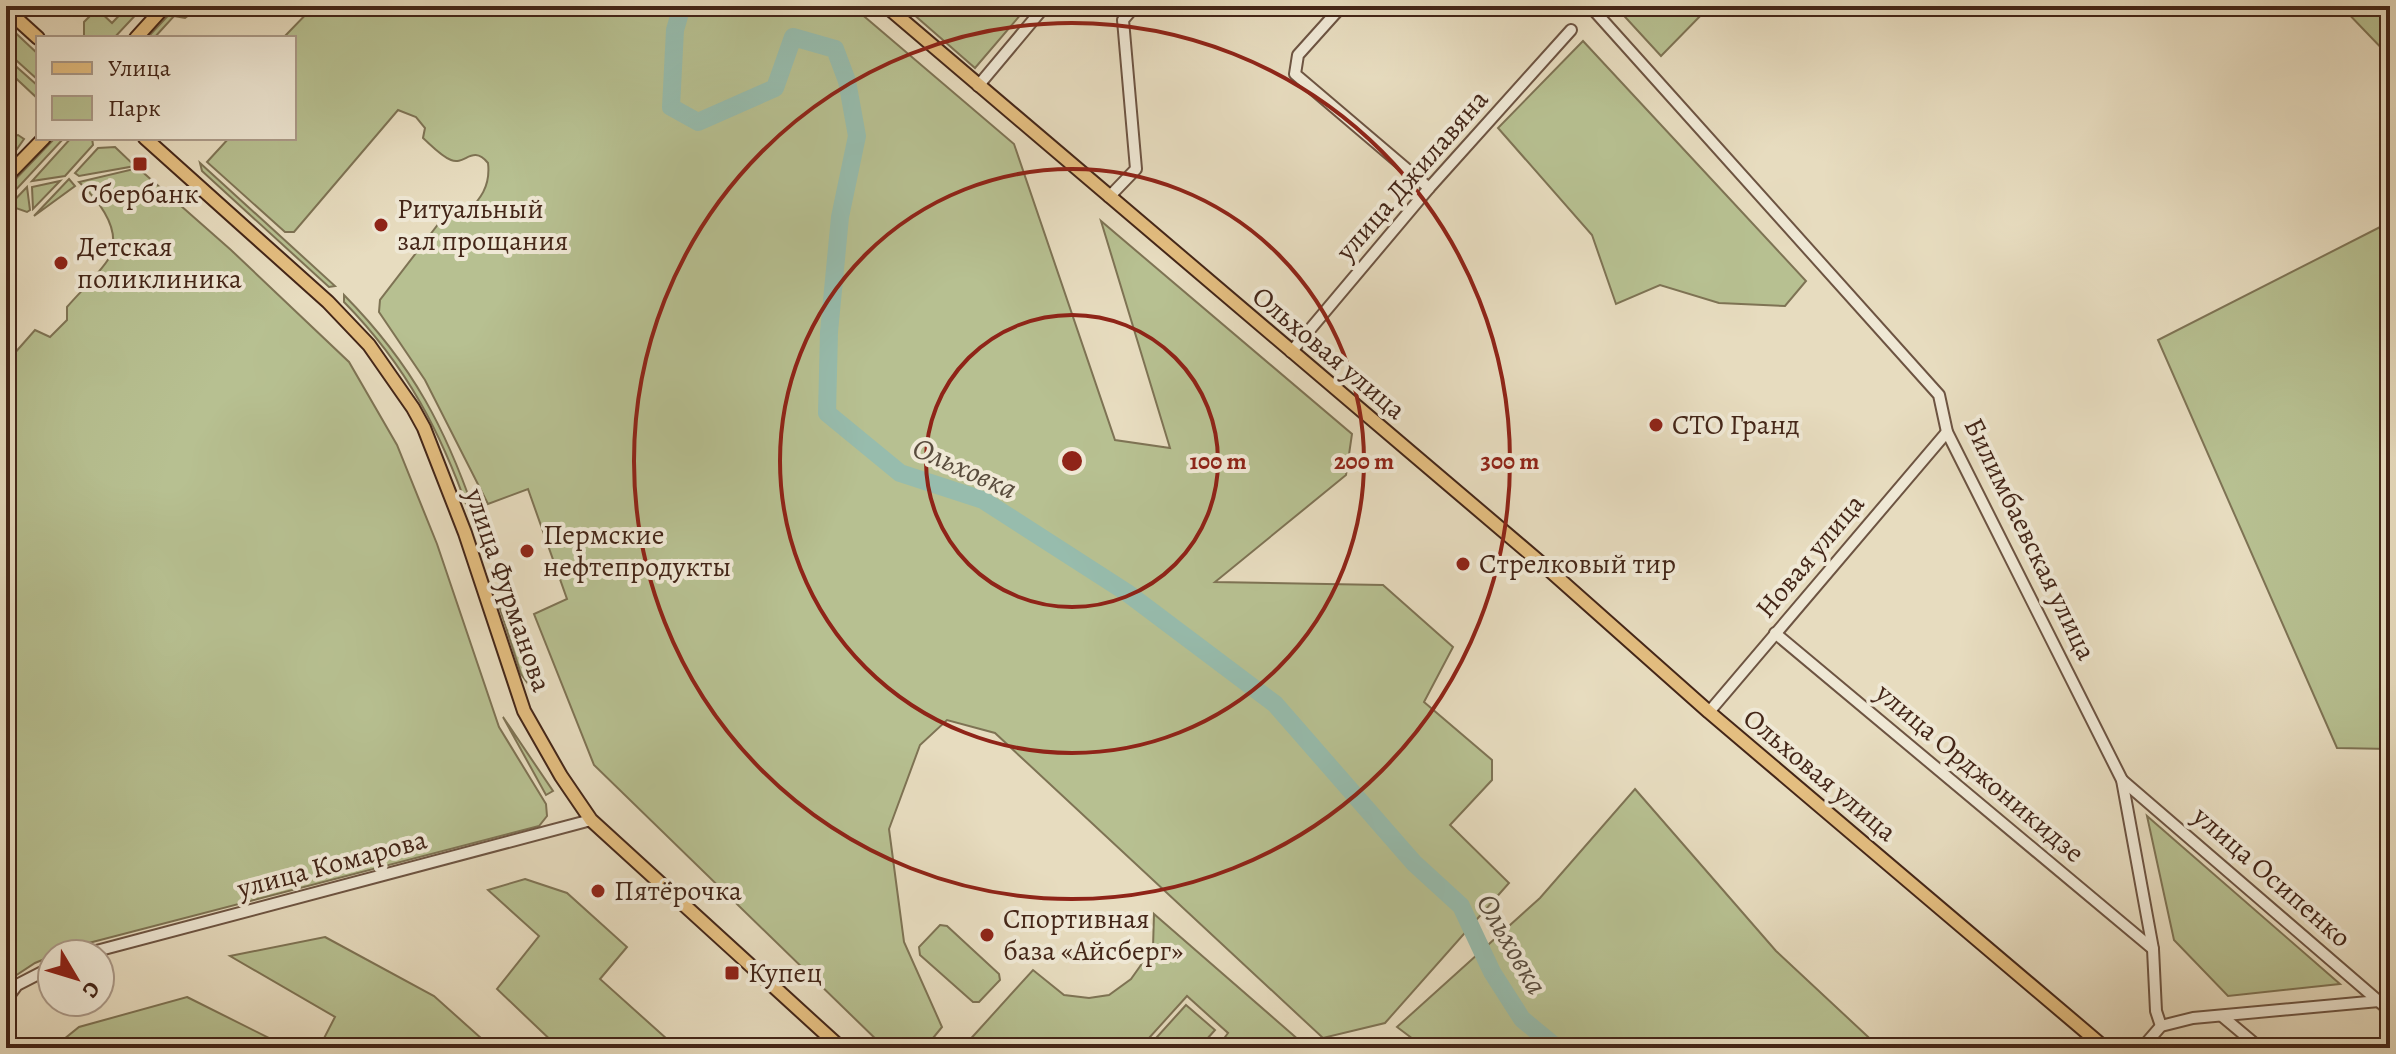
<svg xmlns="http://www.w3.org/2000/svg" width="2396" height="1054" viewBox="0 0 2396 1054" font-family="Alegreya,serif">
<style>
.green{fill:#b7c091;stroke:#7e7354;stroke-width:2}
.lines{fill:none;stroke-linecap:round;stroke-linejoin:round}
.river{stroke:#97bcad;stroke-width:18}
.minor-casing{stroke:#6d5442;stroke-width:14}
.major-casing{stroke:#442618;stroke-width:16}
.minor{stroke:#efe8d5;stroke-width:10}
.major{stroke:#e4be80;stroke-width:12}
.ring{fill:none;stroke:#8f2418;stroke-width:4}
.poi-dot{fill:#8f2418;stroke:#efe8d5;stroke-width:3}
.labels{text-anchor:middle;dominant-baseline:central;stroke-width:8;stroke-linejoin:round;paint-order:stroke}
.street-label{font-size:28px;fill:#442618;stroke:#efe8d5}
.poi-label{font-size:28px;fill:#442618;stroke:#efe8d5;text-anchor:start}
.water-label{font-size:30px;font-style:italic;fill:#594c3d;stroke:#efe8d5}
.centre{fill:#8f2418;stroke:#efe8d5;stroke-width:4}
.ring-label{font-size:24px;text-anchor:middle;font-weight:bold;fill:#8f2418;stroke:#efe8d5;stroke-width:8;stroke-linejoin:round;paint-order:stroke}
</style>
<rect width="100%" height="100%" fill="#e7dcbf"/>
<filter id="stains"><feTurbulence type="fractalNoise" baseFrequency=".0025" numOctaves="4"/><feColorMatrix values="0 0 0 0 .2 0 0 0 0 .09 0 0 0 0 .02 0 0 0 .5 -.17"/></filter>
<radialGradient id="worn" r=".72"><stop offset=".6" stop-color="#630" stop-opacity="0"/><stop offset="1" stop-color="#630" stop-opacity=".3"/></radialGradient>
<g class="green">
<path d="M128,6H144L114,38H84V22L97,9L112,23Z"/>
<path d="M177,6H189V15L185,18L174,16L154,38H147Z"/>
<path d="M314,6H852L1014,144L1115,440L1170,448L1101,221L1352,434L1346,475L1215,582L1383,585L1453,647L1424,702L1492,760V780L1450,825L1509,883L1385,1023L1323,1038L995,733L947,720L920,745L889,829L904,942L942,1027L925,1048H885L594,765L534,614L567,599L528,489L488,504L425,380L379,312L380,300L449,210L463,218C479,200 491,188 488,163C472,144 465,166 451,160C441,156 431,145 423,138L425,128L416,117L398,110L294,232H285L207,162L229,138H294V38H283Z"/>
<path d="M904,6H1028L975,68Z"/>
<path d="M1615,6H1710L1661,56Z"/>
<path d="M2341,6H2390V57Z"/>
<path d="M6,24L38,54V80L6,51Z"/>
<path d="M1583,41L1806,281L1785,306L1719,303L1660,285L1616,304L1592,235L1498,128Z"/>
<path d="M10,61L38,86L37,98L6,69Z"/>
<path d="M18,135L24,139L10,159L6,161V141L10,137Z"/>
<path d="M55,138H64L12,194L6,189Z"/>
<path d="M71,138H92L93,145L65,176L32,181Z"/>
<path d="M115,147L135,166L79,176L75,173L98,148Z"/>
<path d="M200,163L335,286L329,287L202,171Z"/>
<path d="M138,168L231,250L349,362L397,445L437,544L499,727L546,804L547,816L539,826L81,945L52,954V956L35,963L6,982V363L35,330L50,337L67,320V307C76,296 108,265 111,254C121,226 97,199 79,182Z"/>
<path d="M69,179L75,186L34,216Z"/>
<path d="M60,181L33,209L32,187Z"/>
<path d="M27,187L30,210L27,212L16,208L6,215V209Z"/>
<path d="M2390,222V749L2337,748L2158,340Z"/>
<path d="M344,295C413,365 447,430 478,523L476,524L471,518C442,434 407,366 344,302Z"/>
<path d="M501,599L536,695L521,674L499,606Z"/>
<path d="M503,717L553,791L546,795Z"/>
<path d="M1635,789L1776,951L1880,1048H1425L1397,1027L1540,898Z"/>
<path d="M2147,816L2340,984L2228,996L2174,940Z"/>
<path d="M525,879L567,893L627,947L600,979L677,1048H559L497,989L539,936L488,890Z"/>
<path d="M1154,914L1308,1048H1217L1228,1033L1187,996L1140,1048H1125L1118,1042L1113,1048H971L966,1044L1033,970L1064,995L1089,998L1109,995L1131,979L1153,948Z"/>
<path d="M940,925L947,926L999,974L1000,980L979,1002H973L920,955L919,947Z"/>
<path d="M325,937L434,996L492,1048H319L335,1017L230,956Z"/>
<path d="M187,997L289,1048H53L79,1027Z"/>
<path d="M1186,1005L1215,1030L1199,1048H1147Z"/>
</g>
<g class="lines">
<path class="river" d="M682,6L675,30L671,107L698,122L775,88L793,37L835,49L847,81L857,136L840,217L829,332L827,413L900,473L983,500L1126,592L1275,704L1414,863L1461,906L1492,972L1522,1019L1557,1048"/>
<defs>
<g id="minor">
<path d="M1342,6L1298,55L1295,74L1429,188"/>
<path d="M1590,6L1939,395L1947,432L2122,780L2153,949L2156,1011L2161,1026"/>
<path d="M978,86L1045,6"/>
<path d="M1109,197L1136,169L1123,20L1135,6"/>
<path d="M1291,352L1429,188L1571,30"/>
<path d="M1775,633L2153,949"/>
<path d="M1709,712L1947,432"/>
<path d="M2122,780L2390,1011"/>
<path d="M85,954L591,820"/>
<path d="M6,1000L17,985L52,967"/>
<path d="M2223,1017L2260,1048"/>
<path d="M2142,1048L2161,1026L2193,1018L2390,1000"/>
</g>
<g id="major">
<path d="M886,6L1548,569L1709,712L2105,1048"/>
<path d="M6,9L38,38"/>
<path d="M136,38L165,6"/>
<path d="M145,138L328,302L369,345L413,408L424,428L465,533L524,711L561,776L591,820L841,1048"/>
<path d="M6,177L44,138"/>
</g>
</defs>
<use href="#minor" class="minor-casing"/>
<use href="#major" class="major-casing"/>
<use href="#minor" class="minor"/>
<use href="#major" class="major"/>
</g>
<g class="ring">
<circle cx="1072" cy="461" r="146"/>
<circle cx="1072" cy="461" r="292"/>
<circle cx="1072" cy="461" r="438"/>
</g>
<g class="poi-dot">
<rect x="132" y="156" width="16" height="16" rx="4"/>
<circle cx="381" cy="225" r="8"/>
<circle cx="61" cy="263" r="8"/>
<circle cx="1656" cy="425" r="8"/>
<circle cx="527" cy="551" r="8"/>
<circle cx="1463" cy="564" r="8"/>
<circle cx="598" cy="891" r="8"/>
<circle cx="987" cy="935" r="8"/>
<rect x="724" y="965" width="16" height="16" rx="4"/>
</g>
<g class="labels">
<g class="street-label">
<text transform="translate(1412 175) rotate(-49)">улица Джилавяна</text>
<text transform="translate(1329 353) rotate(40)">Ольховая улица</text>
<text transform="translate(2030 539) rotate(64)">Билимбаевская улица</text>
<text transform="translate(1810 556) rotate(-50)">Новая улица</text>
<text transform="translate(508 590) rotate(71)">улица Фурманова</text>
<text transform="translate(1980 773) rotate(40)">улица Орджоникидзе</text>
<text transform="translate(1820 775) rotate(40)">Ольховая улица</text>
<text transform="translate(332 864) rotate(-15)">улица Комарова</text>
<text transform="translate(2272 877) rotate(41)">улица Осипенко</text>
</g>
<g class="poi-label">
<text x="140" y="194" text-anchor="middle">Сбербанк</text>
<text x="397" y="209">Ритуальный<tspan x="397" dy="32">зал прощания</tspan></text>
<text x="77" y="247">Детская<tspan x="77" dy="32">поликлиника</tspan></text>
<text x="1672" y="425">СТО Гранд</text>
<text x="543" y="535">Пермские<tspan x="543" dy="32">нефтепродукты</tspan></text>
<text x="1479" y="564">Стрелковый тир</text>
<text x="614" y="891">Пятёрочка</text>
<text x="1003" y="919">Спортивная<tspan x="1003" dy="32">база «Айсберг»</tspan></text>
<text x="748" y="973">Купец</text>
</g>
<g class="water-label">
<text transform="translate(965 468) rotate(24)">Ольховка</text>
<text transform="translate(1512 944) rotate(60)">Ольховка</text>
</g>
</g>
<circle cx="1072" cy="461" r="12" class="centre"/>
<g class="ring-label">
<text x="1218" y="469">100 m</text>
<text x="1364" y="469">200 m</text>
<text x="1510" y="469">300 m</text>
</g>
<rect width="2396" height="1054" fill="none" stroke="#e7dcbf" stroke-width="32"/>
<rect x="8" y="8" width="2380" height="1038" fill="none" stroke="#442618" stroke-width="4"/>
<rect x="16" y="16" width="2364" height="1022" fill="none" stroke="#442618" stroke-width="2"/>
<rect x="36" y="36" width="260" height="104" fill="#efe8d5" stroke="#ab9a89" stroke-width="2"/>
<rect x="52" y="62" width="40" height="12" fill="#e4be80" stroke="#ab9a89" stroke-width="2"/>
<text x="108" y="76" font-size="24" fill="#442618">Улица</text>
<rect x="52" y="96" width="40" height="24" fill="#b7c091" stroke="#ab9a89" stroke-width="2"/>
<text x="108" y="116" font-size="24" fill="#442618">Парк</text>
<g transform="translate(76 978) rotate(128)"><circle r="38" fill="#efe8d5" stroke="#ab9a89" stroke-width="2"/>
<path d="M0-6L14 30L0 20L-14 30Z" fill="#8f2418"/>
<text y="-12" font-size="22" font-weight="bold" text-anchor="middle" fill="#442618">С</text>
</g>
<rect width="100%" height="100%" filter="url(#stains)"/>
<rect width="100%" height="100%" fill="url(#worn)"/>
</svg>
